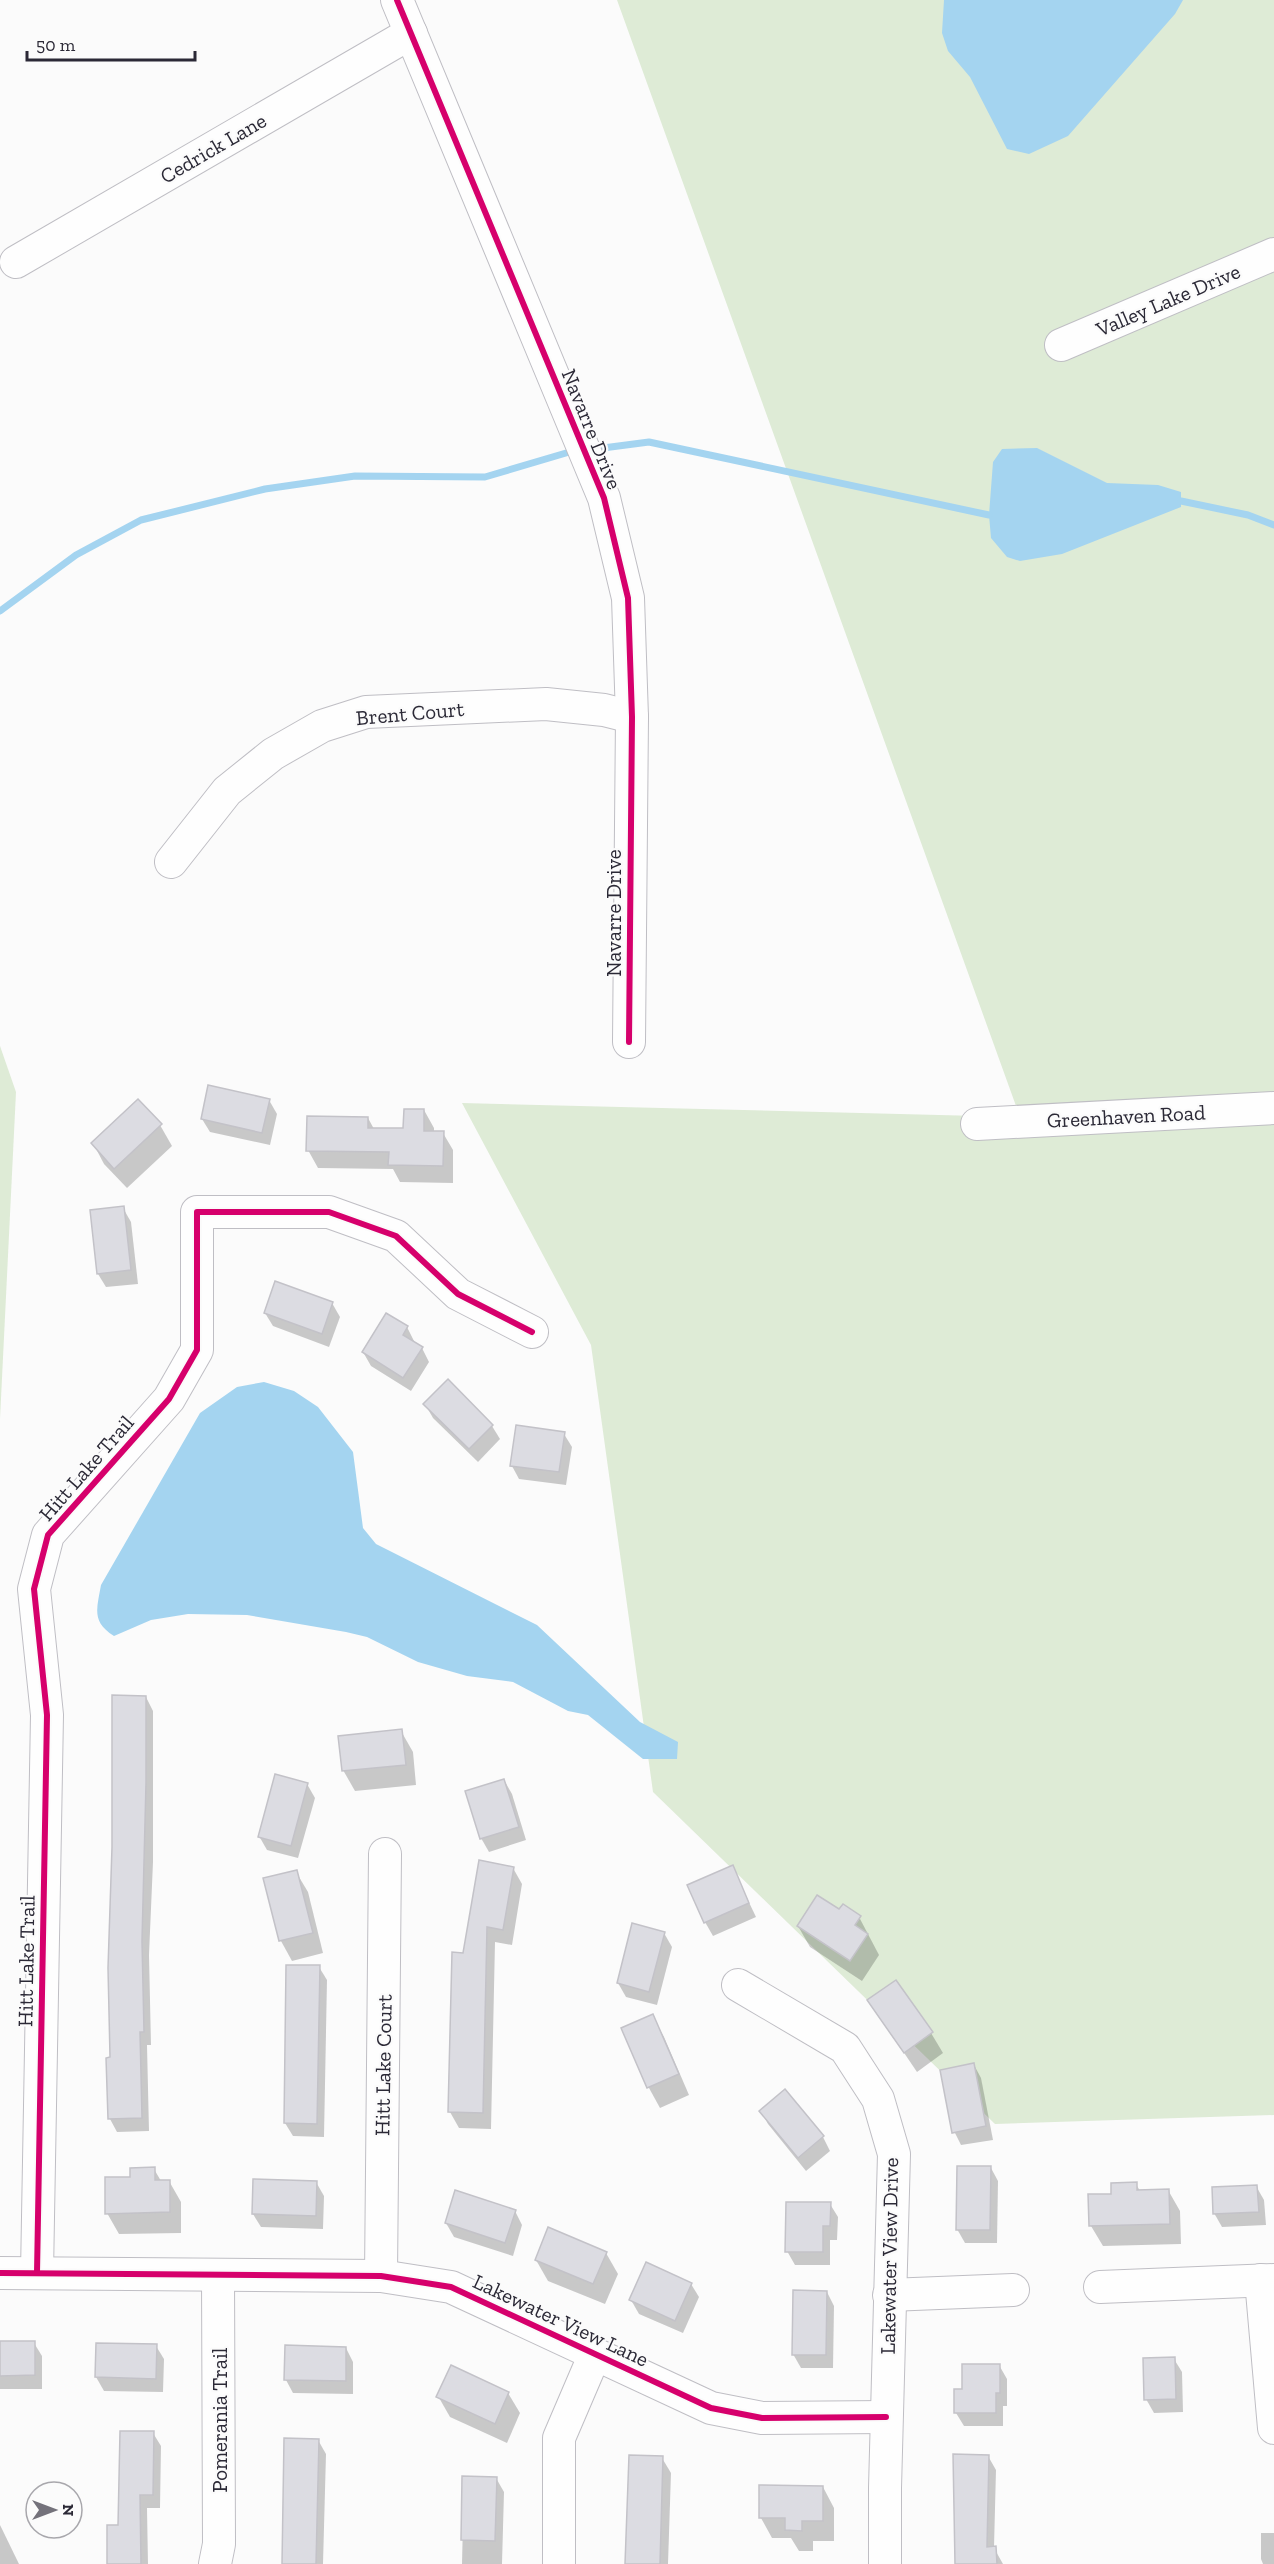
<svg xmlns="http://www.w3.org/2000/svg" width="1274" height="2564" viewBox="0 0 1274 2564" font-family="'Zilla Slab',serif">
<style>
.green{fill:#deebd6}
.water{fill:#a4d4f0}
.shadow{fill:#0003}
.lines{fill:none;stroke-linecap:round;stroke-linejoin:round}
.stream{stroke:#a4d4f0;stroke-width:7}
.building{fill:#dcdce2;stroke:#c3c2c8;stroke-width:1.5}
.minor-casing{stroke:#bfbec4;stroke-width:34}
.minor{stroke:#fefefe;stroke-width:32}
.cycleway-casing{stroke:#fbfbfb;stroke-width:10}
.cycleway{stroke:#d6006c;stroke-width:6}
.labels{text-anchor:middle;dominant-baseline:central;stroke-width:4.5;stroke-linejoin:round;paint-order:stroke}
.street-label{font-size:21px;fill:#2b2936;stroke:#fbfbfb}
</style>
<rect width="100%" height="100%" fill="#fbfbfb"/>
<g class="green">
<path d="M617,0H1274V2115L995,2124L653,1792L591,1345L462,1103L1020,1117Z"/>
<path d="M0,1046L16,1092L0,1419Z"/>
</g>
<g class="water">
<path d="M944,0H1183L1175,14L1068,136L1029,154L1007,149L970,77L948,51L942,33Z"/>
<path d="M1037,448L1107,483L1158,485L1181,492V507L1062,554L1020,561L1007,557L991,538L989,515L993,462L1002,449Z"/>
<path d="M264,1382L294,1391L318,1407L353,1452L363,1528L376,1544L537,1625L640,1722L678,1742L677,1759H643L588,1715L568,1711L513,1682L467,1676L418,1662L367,1637L346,1632L247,1615L188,1614L151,1620L114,1636C91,1622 97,1608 101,1585L200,1413L237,1387Z"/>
</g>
<g class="shadow">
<path d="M269,1100L277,1114L270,1145L210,1132L202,1119Z"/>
<path d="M424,1110L434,1128V1132L443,1133L453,1150V1183L400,1182L393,1169L318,1168L308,1150L368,1118L374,1129L405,1130Z"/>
<path d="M160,1125L172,1146L127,1188L104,1164L93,1143Z"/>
<path d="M123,1208L131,1222L138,1284L106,1287L98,1274Z"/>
<path d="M332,1303L340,1317L329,1347L273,1326L265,1313Z"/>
<path d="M407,1327L414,1341L413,1343L422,1348L429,1362L411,1391L371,1366L363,1352Z"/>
<path d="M425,1404L492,1426L500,1439L478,1462L433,1418Z"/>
<path d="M564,1434L572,1447L566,1485L519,1479L512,1466Z"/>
<path d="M146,1697L153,1711V1862L149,1955L151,2045H147L149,2131L117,2132L110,2119L111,2059Z"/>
<path d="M401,1731L413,1752L416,1785L355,1791L343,1770Z"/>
<path d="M504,1780L512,1794L526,1840L489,1852L481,1838Z"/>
<path d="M307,1784L315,1798L298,1858L267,1850L259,1836Z"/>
<path d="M732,1867L756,1917L713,1936L705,1922Z"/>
<path d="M513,1868L522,1884L512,1945L495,1942L491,2129L459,2128L450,2112L465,1954Z"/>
<path d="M296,1872L308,1892L323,1953L292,1961L281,1941L265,1880Z"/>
<path d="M840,1911L859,1917L879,1955L862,1981L810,1947L798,1926Z"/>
<path d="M664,1933L672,1947L657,2005L626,1997L618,1983Z"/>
<path d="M319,1967L327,1980L324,2137L293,2136L285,2123Z"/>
<path d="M869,2001L931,2033L943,2053L917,2072Z"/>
<path d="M652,2016L664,2037L689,2095L660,2108L649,2088L623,2029Z"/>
<path d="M974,2065L981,2078L993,2140L961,2145L954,2131Z"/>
<path d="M785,2091L823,2137L830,2151L806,2171L768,2124L761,2111Z"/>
<path d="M991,2168L998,2181L997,2243H965L957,2229Z"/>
<path d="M154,2169L161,2181H169L181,2202V2233L119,2234L107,2213L132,2178Z"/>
<path d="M316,2182L324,2196L323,2229L261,2227L253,2214Z"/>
<path d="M1136,2184L1140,2191L1168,2190L1180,2211L1181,2244L1103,2246L1091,2226L1113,2195Z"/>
<path d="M1256,2186L1264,2200L1266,2225L1222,2227L1214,2213Z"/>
<path d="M830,2204L838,2217L837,2240H830V2265H795L787,2251Z"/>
<path d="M515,2211L522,2225L513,2256L454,2237L446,2223Z"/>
<path d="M606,2253L618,2274L605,2304L548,2281L536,2260Z"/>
<path d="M691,2284L699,2297L683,2333L639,2314L631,2300Z"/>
<path d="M827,2292L834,2306L833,2368H801L793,2354Z"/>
<path d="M0,2343H34L42,2356V2389H0Z"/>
<path d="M97,2345L156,2346L164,2359L163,2392L104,2391L96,2377Z"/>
<path d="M346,2348L353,2362V2394L293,2393L286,2380Z"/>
<path d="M1174,2359L1182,2372L1183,2412L1154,2413L1146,2399Z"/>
<path d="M999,2365L1007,2379V2406H1003V2426H964L956,2413L964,2391Z"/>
<path d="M508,2393L520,2413L507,2443L450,2417L438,2396Z"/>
<path d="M153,2433L161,2446L160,2508H147L148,2564H109L120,2526Z"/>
<path d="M318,2440L326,2454L323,2564H283Z"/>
<path d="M988,2456L996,2470L994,2548L1003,2564H956Z"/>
<path d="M662,2458L671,2473L668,2564H627Z"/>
<path d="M464,2478H496L504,2492L502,2564H462Z"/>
<path d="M823,2487L834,2508V2541H813V2551H799L791,2538H772L761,2518Z"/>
<path d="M0,2525L2,2529L19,2564H0Z"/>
<path d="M1261,2533H1274V2564H1263L1261,2559Z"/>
</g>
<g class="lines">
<g class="stream">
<path d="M603,448L649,442L989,515"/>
<path d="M1181,501L1248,515L1274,525"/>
<path d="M0,611L76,555L141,520L265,489L355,476L485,477L566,453"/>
</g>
</g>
<g class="building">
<path d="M208,1085L270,1099L262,1133L201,1119Z"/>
<path d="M138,1099L162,1124L114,1169L91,1143Z"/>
<path d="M404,1109H424V1131H444L443,1166L388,1165L389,1152L306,1151L307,1116L368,1117V1128H403Z"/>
<path d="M124,1206L131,1270L97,1274L90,1210Z"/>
<path d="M275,1281L333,1302L322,1334L264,1313Z"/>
<path d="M386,1313L408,1326L403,1335L423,1347L403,1378L362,1352Z"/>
<path d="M448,1379L493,1425L469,1449L423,1404Z"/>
<path d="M516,1425L565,1432L559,1472L510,1466Z"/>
<path d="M112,1695L146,1696V1783L142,1941L144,2032H140L142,2118L108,2119L106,2058L110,2057L108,1968L112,1847Z"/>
<path d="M402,1729L406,1765L342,1771L338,1736Z"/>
<path d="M275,1774L308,1783L291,1846L258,1837Z"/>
<path d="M504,1779L519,1827L480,1839L465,1791Z"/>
<path d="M479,1860L514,1867L503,1930L487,1927L483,2113L448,2112L452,1952L463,1953Z"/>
<path d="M733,1865L749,1903L704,1923L687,1885Z"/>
<path d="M297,1870L313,1933L279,1941L263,1878Z"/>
<path d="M817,1895L839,1909L843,1904L861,1916L855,1925L868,1934L850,1961L797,1926Z"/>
<path d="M632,1923L665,1932L649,1992L617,1983Z"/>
<path d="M286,1965H320L317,2124L284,2123Z"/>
<path d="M896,1980L933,2032L904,2053L867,2000Z"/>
<path d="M653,2014L679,2074L647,2088L621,2028Z"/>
<path d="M974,2063L986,2126L952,2133L940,2070Z"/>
<path d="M785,2089L824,2136L798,2158L759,2111Z"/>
<path d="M957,2166H991L990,2230H956Z"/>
<path d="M155,2167V2180H170V2212L105,2214V2177H130V2168Z"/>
<path d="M253,2179L317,2181L316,2216L252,2214Z"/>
<path d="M1137,2182V2190L1169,2189L1170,2224L1089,2226L1088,2194H1111V2183Z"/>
<path d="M1257,2185L1259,2212L1213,2214L1212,2187Z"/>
<path d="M455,2190L516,2210L505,2243L445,2223Z"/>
<path d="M786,2202H831L830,2226H823V2252H785Z"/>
<path d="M548,2227L607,2252L593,2284L535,2260Z"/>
<path d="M646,2262L692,2283L675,2321L629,2300Z"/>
<path d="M793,2290L827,2291L826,2355H792Z"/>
<path d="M0,2341H35V2375L0,2376Z"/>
<path d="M96,2343L157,2344L156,2379L95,2377Z"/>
<path d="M285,2345L346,2347V2381L284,2380Z"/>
<path d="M1175,2357L1176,2399L1144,2400L1143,2358Z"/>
<path d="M962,2364H1000V2393H996V2413H954V2389H962Z"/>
<path d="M451,2365L509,2392L495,2424L436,2397Z"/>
<path d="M120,2431H154L153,2495H140L141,2564H107V2525H118Z"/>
<path d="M284,2438L319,2439L316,2564H282Z"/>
<path d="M953,2454L989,2455L987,2547L996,2546L997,2564H955Z"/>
<path d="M629,2455L663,2456L660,2564H625Z"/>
<path d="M462,2476L497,2477L495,2541L461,2540Z"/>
<path d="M759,2485L823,2486V2521H802V2531L785,2530V2518H759Z"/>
</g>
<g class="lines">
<defs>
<g id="minor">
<path d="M397,0L604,498L628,598L632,717L629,1042"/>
<path d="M16,262L411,33"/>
<path d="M1061,345L1274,254"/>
<path d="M171,862L227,791L273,754L322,726L366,712L546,704L604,710L632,717"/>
<path d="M977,1124L1274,1108"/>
<path d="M738,1985L845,2048L878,2099L894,2154L885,2488V2564"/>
<path d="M0,2273L381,2276L451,2287L711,2408L762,2418L886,2417"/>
<path d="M37,2273L47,1715L34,1589L48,1535L169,1399L197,1350V1212H329L396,1236L458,1294L532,1332"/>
<path d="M381,2276L385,1854"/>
<path d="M1261,2280L1274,2428"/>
<path d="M1100,2287L1274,2280"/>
<path d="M889,2295L1013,2290"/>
<path d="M215,2564L219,2544L218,2275"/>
<path d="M559,2564V2438L595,2354"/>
</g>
</defs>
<use href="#minor" class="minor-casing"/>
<use href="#minor" class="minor"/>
<defs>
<g id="cycleway">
<path d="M397,0L604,498L628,598L632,717L629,1042"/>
<path d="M0,2273L381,2276L451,2287L711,2408L762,2418L886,2417"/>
<path d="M37,2273L47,1715L34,1589L48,1535L169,1399L197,1350V1212H329L396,1236L458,1294L532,1332"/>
</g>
</defs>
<use href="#cycleway" class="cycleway-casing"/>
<use href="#cycleway" class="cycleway"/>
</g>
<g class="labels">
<g class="street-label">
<text transform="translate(213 148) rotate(-30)">Cedrick Lane</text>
<text transform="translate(1168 300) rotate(-23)">Valley Lake Drive</text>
<text transform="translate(592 429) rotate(68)">Navarre Drive</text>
<text transform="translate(410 713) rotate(-5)">Brent Court</text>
<text transform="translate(613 913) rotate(-90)">Navarre Drive</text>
<text transform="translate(1126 1116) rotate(-3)">Greenhaven Road</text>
<text transform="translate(86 1468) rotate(-49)">Hitt Lake Trail</text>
<text transform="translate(26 1961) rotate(-89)">Hitt Lake Trail</text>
<text transform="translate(383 2065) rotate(-89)">Hitt Lake Court</text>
<text transform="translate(889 2256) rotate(-89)">Lakewater View Drive</text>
<text transform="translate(561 2320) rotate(25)">Lakewater View Lane</text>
<text transform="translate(219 2420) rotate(-90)">Pomerania Trail</text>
</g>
</g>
<g transform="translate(54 2510) rotate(90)"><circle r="28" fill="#fbfbfb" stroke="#a8a7ac" stroke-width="1.5"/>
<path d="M0-4.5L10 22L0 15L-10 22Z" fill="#74727b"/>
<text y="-9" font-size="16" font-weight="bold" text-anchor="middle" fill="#2b2936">N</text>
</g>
<path d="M27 51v9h168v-9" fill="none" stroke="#2b2936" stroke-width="3"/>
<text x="36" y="51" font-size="18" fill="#2b2936" stroke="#fbfbfb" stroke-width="4.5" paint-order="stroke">50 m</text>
</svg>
